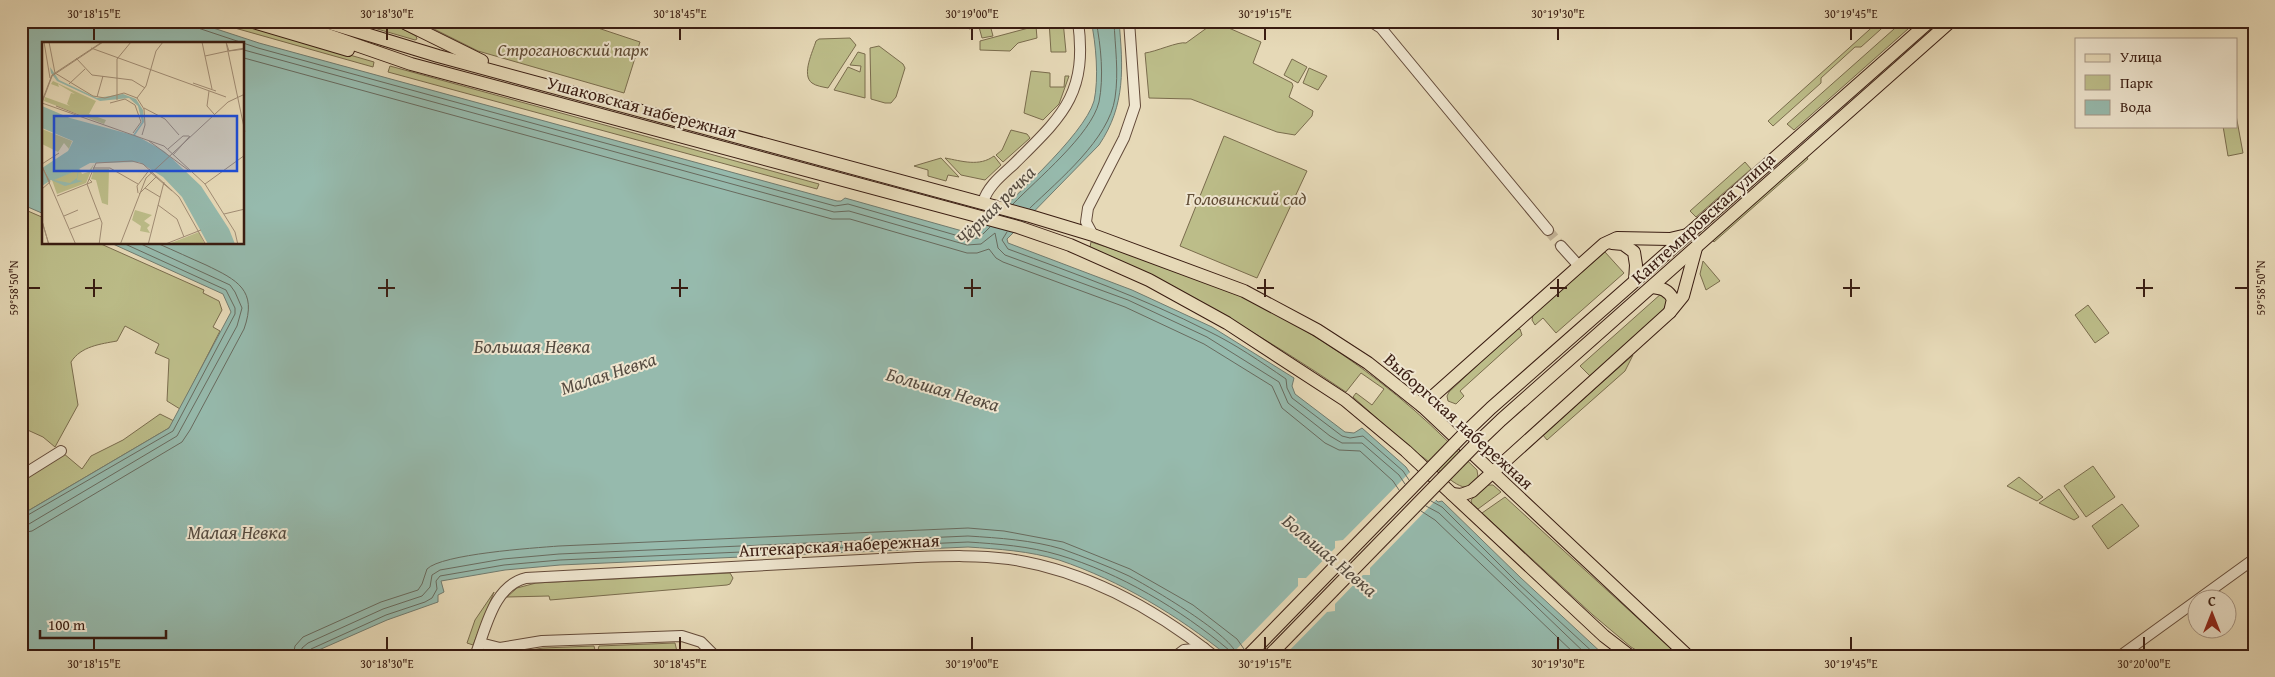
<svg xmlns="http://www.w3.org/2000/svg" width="2275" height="677" viewBox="0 0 2275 677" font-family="'Gentium Book Plus',serif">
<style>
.green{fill:#bcbd89;stroke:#7a6c4d}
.water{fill:#96baad;stroke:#717b6f}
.pier{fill:#e6d9b7}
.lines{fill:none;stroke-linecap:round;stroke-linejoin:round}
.shore{stroke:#686b5f;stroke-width:1}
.minor-tunnel{stroke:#c3b396;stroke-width:10;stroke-dasharray:10 5;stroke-linecap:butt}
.minor-casing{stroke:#644b3a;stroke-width:12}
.major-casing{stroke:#391c11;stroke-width:14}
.minor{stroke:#efe6d0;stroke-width:10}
.major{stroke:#e6d9b7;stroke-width:12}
.major-bridge-casing{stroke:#391c11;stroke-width:14;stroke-linecap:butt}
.major-bridge{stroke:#e6d9b7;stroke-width:12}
.ticks{fill:none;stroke:#391c11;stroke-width:2}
.labels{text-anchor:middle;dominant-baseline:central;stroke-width:4;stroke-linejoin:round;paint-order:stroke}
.park-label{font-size:18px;font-style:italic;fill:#604c35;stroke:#efe6d0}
.street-label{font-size:18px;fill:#391c11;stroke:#efe6d0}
.water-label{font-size:19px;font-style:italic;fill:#554b40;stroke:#efe6d0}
.inset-road{fill:none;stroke:#a18d75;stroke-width:1}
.view{fill:#1d4ed8;fill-opacity:0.15;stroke:#1d4ed8;stroke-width:2.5}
.inset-edge{fill:none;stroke:#391c11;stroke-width:2.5}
.neatline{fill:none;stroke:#391c11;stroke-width:2}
.ticks-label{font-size:12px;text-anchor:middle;fill:#391c11}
</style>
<rect width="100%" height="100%" fill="#e6d9b7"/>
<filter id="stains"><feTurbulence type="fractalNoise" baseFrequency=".004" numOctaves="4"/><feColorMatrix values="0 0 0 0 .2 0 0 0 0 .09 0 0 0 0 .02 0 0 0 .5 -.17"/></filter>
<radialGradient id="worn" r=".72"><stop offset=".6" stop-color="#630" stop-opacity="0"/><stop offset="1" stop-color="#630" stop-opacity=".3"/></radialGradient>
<g class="green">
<path d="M210,21H232L374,62L373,67Z"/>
<path d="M350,21H387L416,36L417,39L415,40Z"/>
<path d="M418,21H577L640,42L624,93L478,51Z"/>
<path d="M970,21H989L993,36L982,38L979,27L969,29L967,22Z"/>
<path d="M1049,21H1063L1066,52H1051Z"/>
<path d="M1879,21H1890L1861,47H1855L1821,78V83L1773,126L1768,121Z"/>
<path d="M1903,21H1917L1794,130L1787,124Z"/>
<path d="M1215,22L1261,42L1253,63L1292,83L1293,86L1289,97L1313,111L1312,116L1295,135L1277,132L1191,99L1149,98L1145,53C1155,52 1179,41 1186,43Z"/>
<path d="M1036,26L1037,38L1018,43L1010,51L980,50V41Z"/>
<path d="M850,38L856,45L828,88C823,87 816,86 812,83C801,75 813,51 816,41L819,39Z"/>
<path d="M879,46L903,64L905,68L896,97L891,103H885L871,99L870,48Z"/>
<path d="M858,52L865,54V98L834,90L848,67L860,72L861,66L850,65Z"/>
<path d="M1292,59L1307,67L1298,83L1284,75Z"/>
<path d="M390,66L819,184L817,189L388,72Z"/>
<path d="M1309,68L1327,76L1318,90L1303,83Z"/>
<path d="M1031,71L1050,73V87H1064L1065,76H1069L1059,104L1043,120L1024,113Z"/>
<path d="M2236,115L2243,153L2228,156L2223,126H2236Z"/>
<path d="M1011,130L1027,134L1030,138L1003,162L996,155L1002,150Z"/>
<path d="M1224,136L1307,171L1257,278L1180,246Z"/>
<path d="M994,156L1001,165L985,180L961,175L945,158C962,161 979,167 994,156Z"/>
<path d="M1806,156L1808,159L1714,242L1712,240Z"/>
<path d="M941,158L959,177L948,175L946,181L928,176V170L914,166Z"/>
<path d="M1745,162L1751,169L1696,217L1690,211Z"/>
<path d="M21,208L44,218V244H101L204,290L203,293L219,301L222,310L213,327L220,331L180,409L167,401L169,359L155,353L159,344L125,326L117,341C101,344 81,346 71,362L78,405L55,447L43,437L21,427Z"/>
<path d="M1091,242C1148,261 1208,278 1261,306C1316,334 1368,370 1414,410C1436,429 1456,450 1477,470L1478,477L1468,487C1455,490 1430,459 1416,453L1353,397L1356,393L1372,405L1384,389L1361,373L1346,392C1264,336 1180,288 1090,247Z"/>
<path d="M1605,252L1624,273L1556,333L1543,318L1535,325L1532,320L1533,315Z"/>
<path d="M1703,261L1720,281L1706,290L1700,274Z"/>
<path d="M1662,293L1666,295L1669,306L1590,376L1580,366Z"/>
<path d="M2088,305L2109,333L2095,343L2075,315Z"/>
<path d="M1516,329H1520L1522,335L1460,391L1464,396L1456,404L1448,401L1447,396L1449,392Z"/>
<path d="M1633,355L1625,371L1547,440L1543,435Z"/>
<path d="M160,414L174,421L169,428L21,515V480L63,453L82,469L91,456L123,440Z"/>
<path d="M2093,466L2115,497L2086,517L2064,486Z"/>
<path d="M2019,477L2043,497L2037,501L2007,486Z"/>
<path d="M1487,485H1493L1501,492L1478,509L1472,504L1471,500Z"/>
<path d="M2059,489L2079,517L2074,520L2039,503Z"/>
<path d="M1505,497L1679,656H1646L1631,647L1593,615L1482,513Z"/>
<path d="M2122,504L2139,526L2108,549L2092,526Z"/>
<path d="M730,573L733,578L730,584L727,585L550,600L549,596L507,597L517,588L536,583Z"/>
<path d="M494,592L473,645L467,643L475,620Z"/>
<path d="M675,643L678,656H495L543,648L594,646L595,650H598L599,646Z"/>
</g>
<path class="water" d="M21,21H192L259,43L837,201H841L845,198L973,234L978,232C1006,204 1084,136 1094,101C1099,79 1096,43 1091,21H1119C1123,67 1126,105 1099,145L1011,235L1007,239L1008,243L1132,290L1212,327L1294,378L1292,386L1295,394L1345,432L1354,433L1362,428L1406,467L1412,476L1438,502L1442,501L1521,578L1605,656H1228C1177,615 1121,581 1059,560C1030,551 998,549 968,547L560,565L505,570L441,581L444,592L438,595V602L387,620L312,653V656H21V515L169,428L231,312L223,294L113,244H244V44H44V214L21,204Z"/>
<path class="pier" d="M1412,470L1414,475L1438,498L1370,568V575H1363L1335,604V611L1327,612L1284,656H1230L1298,586V578H1306L1335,548V541L1343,540Z"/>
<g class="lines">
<g class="shore">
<path d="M194,21L198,28L258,48L835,206L848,204L969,239L979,238L990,227"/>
<path d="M244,50L834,212L849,211L967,245L981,244L995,233L998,248L1005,255L1128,300L1207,337L1279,382L1288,403L1330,436L1342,443H1362L1399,475L1405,484"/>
<path d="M244,58L832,219H850L967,253H977L989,249L996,258L1003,262L1125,307L1204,344L1272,386L1282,408L1325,443L1339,450L1360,451L1393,481L1399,490"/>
<path d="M1013,204C1037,179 1091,135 1099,102C1104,77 1101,46 1096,21"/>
<path d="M1030,208C1059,180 1109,139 1115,98C1119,72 1115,47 1114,21"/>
<path d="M1007,232L1002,240L1008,249C1076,274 1143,298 1208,331C1235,344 1261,362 1286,379L1287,388L1292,398L1342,436L1350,438L1363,436L1403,471L1409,480"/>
<path d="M1431,501L1442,507L1517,582L1597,656"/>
<path d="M1426,506L1439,513L1588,656"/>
<path d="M1421,511L1435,520L1577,656"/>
<path d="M21,519L173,431L235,314V308L226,290L125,244"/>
<path d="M21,525L29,524L177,436L237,326L242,308L235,292L230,285L141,244"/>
<path d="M21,533L32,531L182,442L190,430L244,329C258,290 237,280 206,265C190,258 175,251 159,244"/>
<path d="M293,656L295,646L303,637L381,602L418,590L422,584L427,569C442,554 533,548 559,546L968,528L1004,531L1063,542L1130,569L1193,605L1237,639L1244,649"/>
<path d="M301,656L302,648L308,643L383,609L422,596L430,587L432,575L440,570L503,559L559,554L968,536C999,538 1032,540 1062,549C1084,557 1108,566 1129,576C1148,586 1236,637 1237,656"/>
<path d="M307,656L311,649L386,615L425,602L432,598L437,589L436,581L440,576L504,565L560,560L968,542C998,544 1029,546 1059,555C1120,573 1180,609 1229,650L1231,656"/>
</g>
<path class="minor-tunnel" d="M1548,230L1561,246"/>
<defs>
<g id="minor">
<path d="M1370,21L1381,28L1548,230"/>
<path d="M983,202C988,186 1001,176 1014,164C1062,116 1088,95 1078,21"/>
<path d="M1093,235L1086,222L1088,208L1124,138L1135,106L1129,21"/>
<path d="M1561,246L1579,266"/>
<path d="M21,476L61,451"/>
<path d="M480,643L500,648L542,641L682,636L701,642L715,656"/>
<path d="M475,656C486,629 493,586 526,578L917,557C948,556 978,555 1009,559C1084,570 1155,609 1214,656"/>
<path d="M1176,656L1184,650L1204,648"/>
<path d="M2120,656L2254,559"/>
</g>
<g id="major">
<path d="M250,21L348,50"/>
<path d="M287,21L411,64L1018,227L1070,245L1149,280L1227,323L1345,400L1406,451L1604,636L1630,656"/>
<path d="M323,21L438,56L1030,216L1093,235L1244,291L1317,330L1368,363L1422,406L1688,656"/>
<path d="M401,21L482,61"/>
<path d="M1612,243L1623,244L1634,252L1636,265L1635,281"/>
<path d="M1652,287C1662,288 1668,290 1673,299L1670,312"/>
<path d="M1422,406L1604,244L1617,238L1670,239L1687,235"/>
<path d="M1467,431L1491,408L1930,21"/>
<path d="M1478,442L1501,420L1951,21"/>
<path d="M1452,494L1461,495L1472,491L1670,312L1683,296L1696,248"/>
</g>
</defs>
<use href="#minor" class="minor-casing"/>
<use href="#major" class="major-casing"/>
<use href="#minor" class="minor"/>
<use href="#major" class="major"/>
<defs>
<g id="major-bridge">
<path d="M1248,656L1467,431"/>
<path d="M1269,656L1478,442"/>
</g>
</defs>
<use href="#major-bridge" class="major-bridge-casing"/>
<use href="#major-bridge" class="major-bridge"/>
</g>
<path class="ticks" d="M94,28V40M387,28V40M680,28V40M972,28V40M1265,28V40M1558,28V40M1851,28V40M94,279V297M387,279V297M680,279V297M972,279V297M1265,279V297M1558,279V297M1851,279V297M2144,279V297M28,288H40M85,288H102M378,288H395M671,288H688M964,288H981M1257,288H1274M1550,288H1567M1843,288H1860M2136,288H2153M2235,288H2248M94,637V650M387,637V650M680,637V650M972,637V650M1265,637V650M1558,637V650M1851,637V650M2144,637V650"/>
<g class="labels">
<g class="park-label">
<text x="573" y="49">Строгановский парк</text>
<text x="1246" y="198">Головинский сад</text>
</g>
<g class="street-label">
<text transform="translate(642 107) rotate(15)">Ушаковская набережная</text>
<text transform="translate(1703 218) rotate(-42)">Кантемировская улица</text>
<text transform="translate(1459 421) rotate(42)">Выборгская набережная</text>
<text transform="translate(839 545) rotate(-3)">Аптекарская набережная</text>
</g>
<g class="water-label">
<text transform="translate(995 205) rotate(-45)">Чёрная речка</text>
<text x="532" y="346">Большая Невка</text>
<text transform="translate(608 373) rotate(-18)">Малая Невка</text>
<text transform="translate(943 389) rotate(16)">Большая Невка</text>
<text x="237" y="532">Малая Невка</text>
<text transform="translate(1330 555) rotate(40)">Большая Невка</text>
</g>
</g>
<g transform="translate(42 42)">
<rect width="202" height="202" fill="#e6d9b7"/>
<path d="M11,39L54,59L47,72L64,78L62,82L2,59L3,55L28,64L25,62L29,51L33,52L16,42L17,45L9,42ZM0,87L30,99L27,107L22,101L16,110L0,102ZM52,122L44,141L15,152L10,138L38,127L40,132L46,130ZM52,127H67L66,163L60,161L54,138L49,137ZM93,168L110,173L102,179L108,183L105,186L108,191L98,189L99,184L90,178ZM157,190L163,203H124Z" fill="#bcbd89"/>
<path d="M4,0L8,25L17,38L55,56L81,52L94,57L101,68L102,80L93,93L122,109L159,144L187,187L193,202H166L140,155L121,135L97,120L48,121L37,127L35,138L41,139L23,144L9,138L0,144V126L26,109L31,99L0,86V64L28,76L91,93L100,80L96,64L87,56L58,59L15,39L9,31ZM36,128L35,136L28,141L12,138Z" fill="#96baad" fill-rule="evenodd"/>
<path class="inset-road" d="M2,0L8,36M7,0L13,31M160,0L170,47M184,0L203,90M184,0L187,9L203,7M49,6L184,55M186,9L203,6M163,14L186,9M34,16L50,33L90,38L103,46M13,31L51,54L63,56L82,51L95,56L102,67L103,83L100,93M151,41L174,49M27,42L43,27M167,49L165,64L172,72M55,55L61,34M95,56L104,44L114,9L121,0M75,58V17L89,0M0,59L10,33L60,0M0,61L122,104L163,142L193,190L196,203M0,61L10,34L61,0M68,61L83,57L93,63L99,80L91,91M14,64L42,75M102,66L123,77L137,93M107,99L149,130M126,107L141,94H147M131,113L148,94M0,122L17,111M0,124L34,203M0,125L8,140L0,147M51,126H68L96,142M108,130L130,149M45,142L54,121L90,119L101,122L137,155L164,203M45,142L60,181L57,203M163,142L203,113M103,146L118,155M96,151L95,144L108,127M97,152L114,135M15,154L50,140L47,137M116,163L135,177L142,195M182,172L203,167M22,174L36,168M0,179L7,203M0,179L7,203M28,187L58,176M78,203L104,136L186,60L203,52M106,203L122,140M121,203L159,188"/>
<path class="view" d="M12,74H195V129H12Z"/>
<rect width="202" height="202" class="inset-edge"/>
</g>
<rect width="2275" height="677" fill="none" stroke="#e6d9b7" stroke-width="55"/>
<rect x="2075" y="38" width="162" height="90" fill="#efe6d0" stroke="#a69584"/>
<rect x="2085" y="54" width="25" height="8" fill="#e6d9b7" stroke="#a69584"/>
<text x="2120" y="62" font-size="15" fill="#391c11">Улица</text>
<rect x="2085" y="75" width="25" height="15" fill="#bcbd89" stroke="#a69584"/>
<text x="2120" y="88" font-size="15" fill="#391c11">Парк</text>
<rect x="2085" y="100" width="25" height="15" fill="#96baad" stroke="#a69584"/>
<text x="2120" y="112" font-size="15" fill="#391c11">Вода</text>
<g transform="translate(2212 614)"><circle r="24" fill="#efe6d0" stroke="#a69584"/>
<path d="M0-4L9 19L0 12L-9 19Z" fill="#8f2418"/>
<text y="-8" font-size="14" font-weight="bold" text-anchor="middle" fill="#391c11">С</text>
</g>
<path d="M40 630v8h126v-8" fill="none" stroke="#391c11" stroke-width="2.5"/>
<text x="48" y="630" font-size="15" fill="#391c11" stroke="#efe6d0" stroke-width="4" paint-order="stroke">100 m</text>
<rect x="28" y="28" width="2220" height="622" class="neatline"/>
<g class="ticks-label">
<text x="94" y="18">30°18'15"E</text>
<text x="387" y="18">30°18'30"E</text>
<text x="680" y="18">30°18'45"E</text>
<text x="972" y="18">30°19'00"E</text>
<text x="1265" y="18">30°19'15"E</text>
<text x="1558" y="18">30°19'30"E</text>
<text x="1851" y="18">30°19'45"E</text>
<text transform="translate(14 288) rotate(-90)" y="4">59°58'50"N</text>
<text transform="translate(2261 288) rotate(-90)" y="4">59°58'50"N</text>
<text x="94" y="668">30°18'15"E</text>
<text x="387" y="668">30°18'30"E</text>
<text x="680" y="668">30°18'45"E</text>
<text x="972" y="668">30°19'00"E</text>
<text x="1265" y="668">30°19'15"E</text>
<text x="1558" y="668">30°19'30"E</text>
<text x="1851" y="668">30°19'45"E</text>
<text x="2144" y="668">30°20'00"E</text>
</g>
<rect width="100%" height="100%" filter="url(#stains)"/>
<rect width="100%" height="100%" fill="url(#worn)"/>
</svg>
